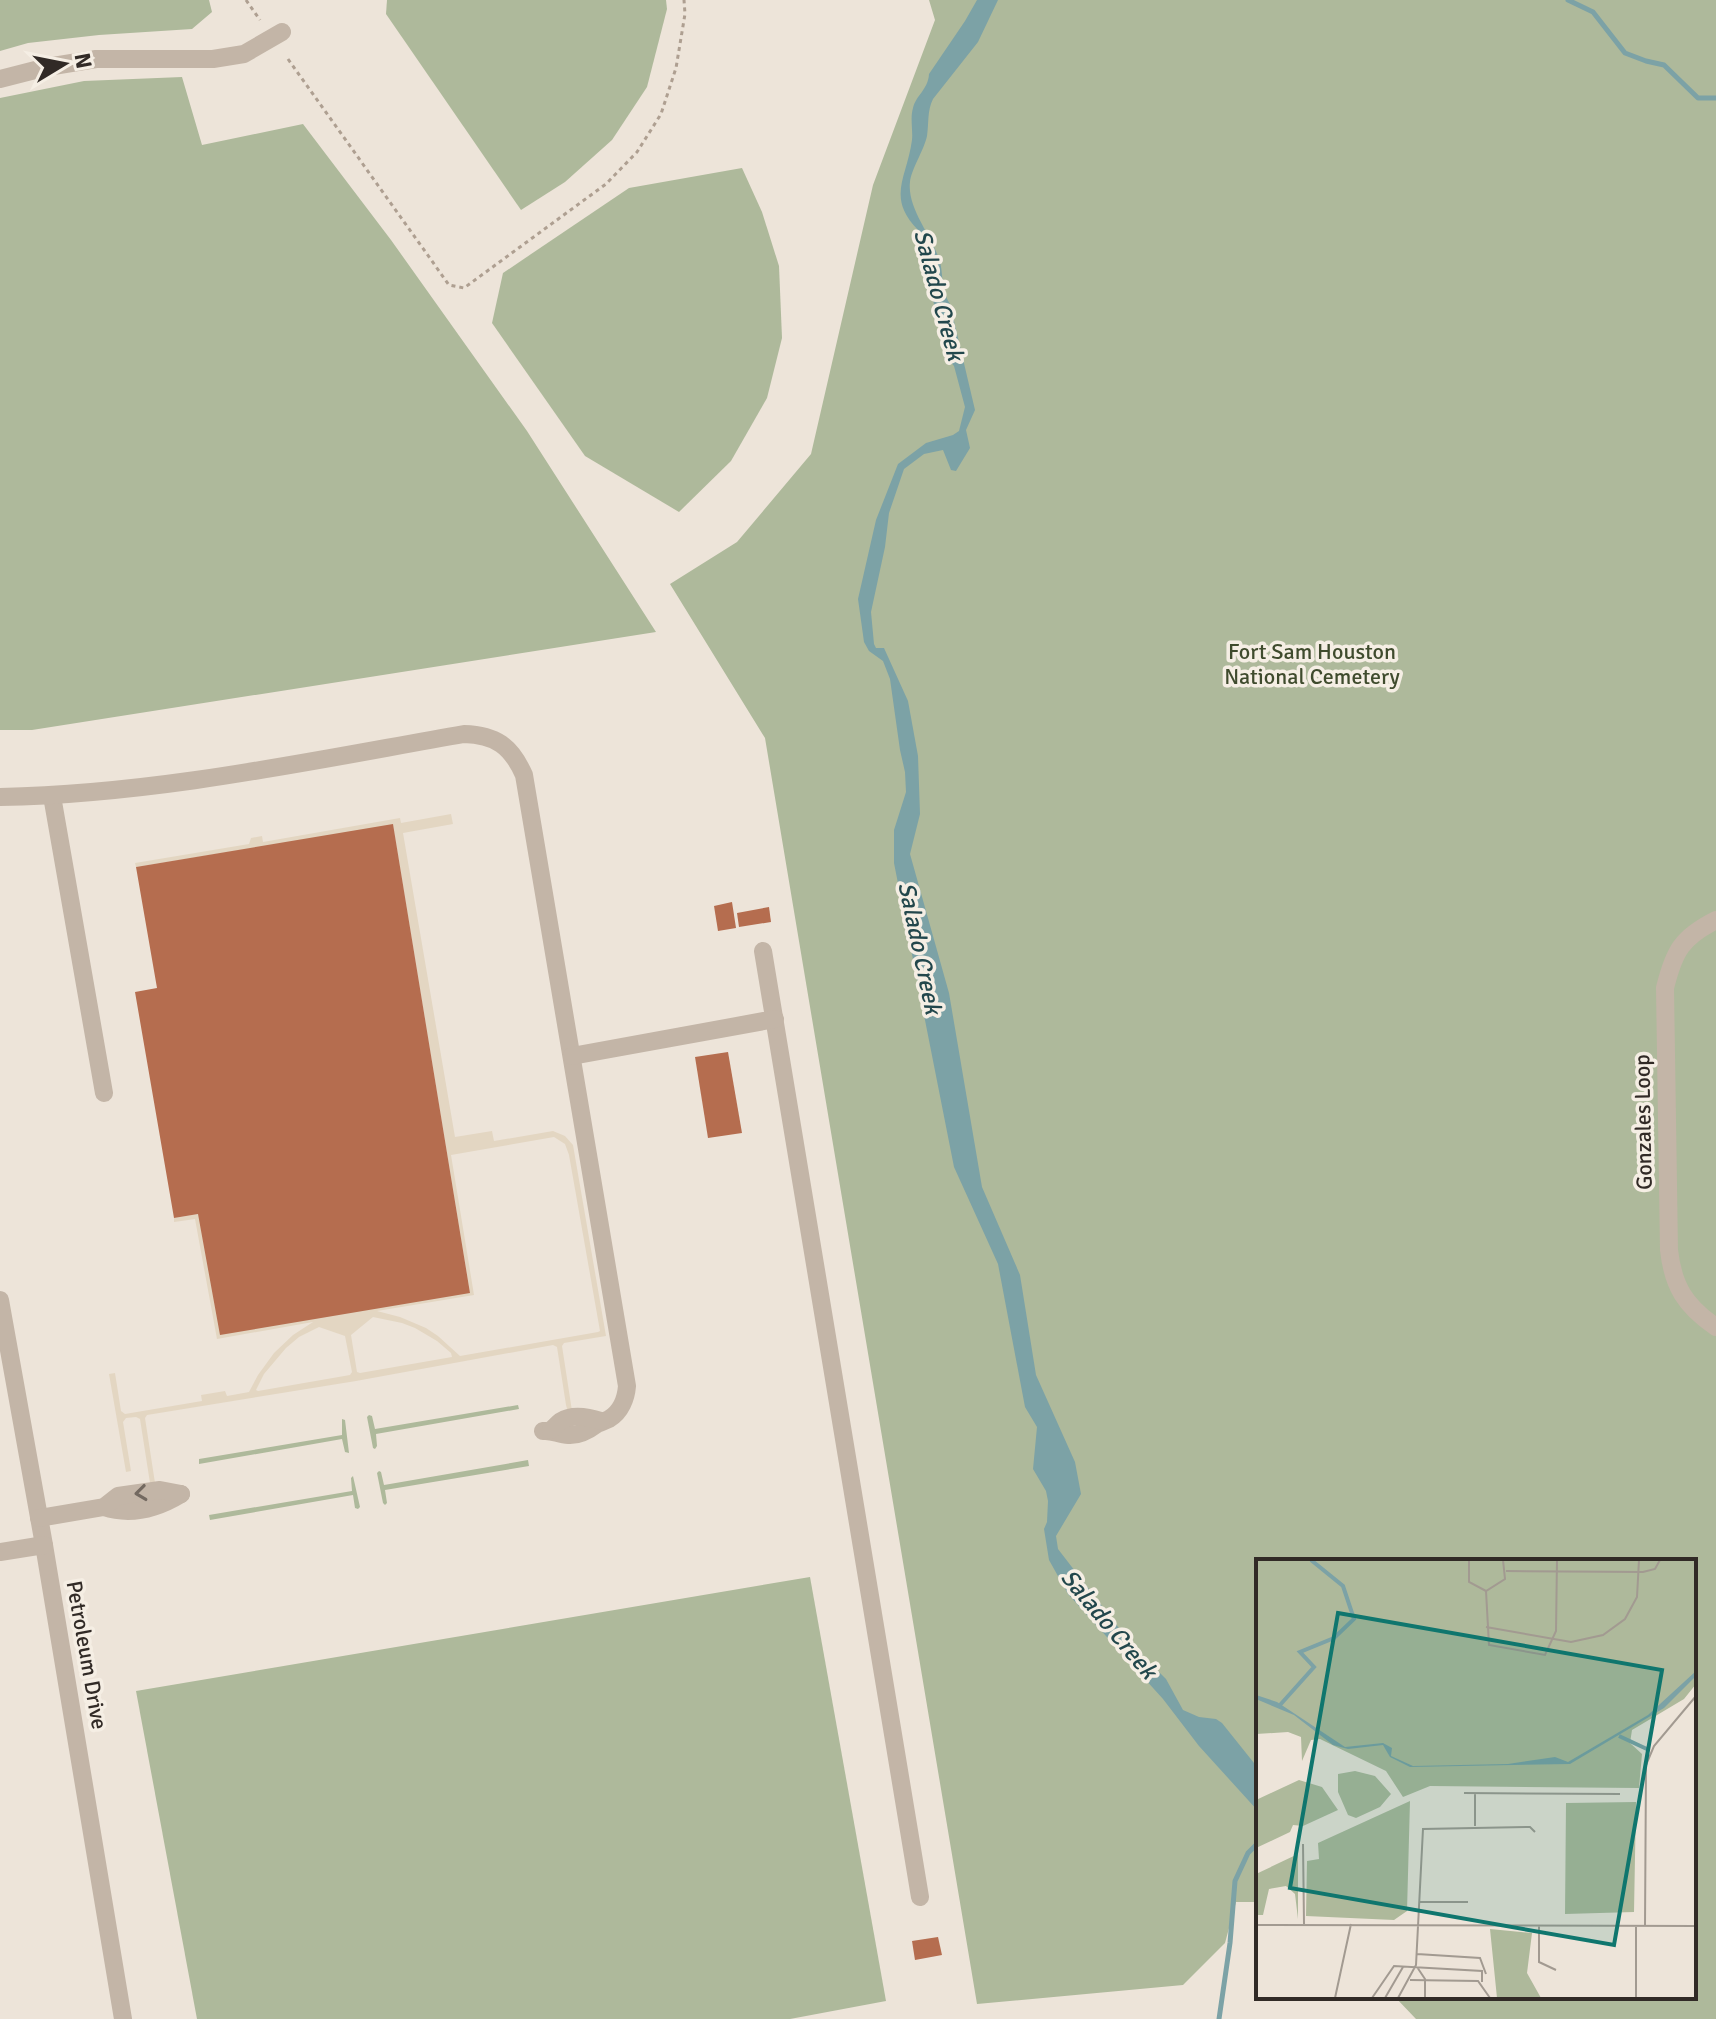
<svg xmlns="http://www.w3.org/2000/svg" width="1716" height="2019" viewBox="0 0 1716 2019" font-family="Signika,sans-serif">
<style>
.green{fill:#aeb99b}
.plaza{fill:#e3d6c2;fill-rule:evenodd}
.water{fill:#7ca2a6}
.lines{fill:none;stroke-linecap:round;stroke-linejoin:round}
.stream{stroke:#7ca2a6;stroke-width:5}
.building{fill:#b56d4f}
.path{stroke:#ae9f91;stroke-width:3;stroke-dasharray:4 4;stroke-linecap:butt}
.minor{stroke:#c3b5a7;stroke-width:18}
.oneway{stroke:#736960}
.labels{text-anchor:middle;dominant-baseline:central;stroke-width:7;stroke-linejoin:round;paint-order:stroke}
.park-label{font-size:22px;fill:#3f4b2d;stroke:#f5eee4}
.street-label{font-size:22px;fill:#312a26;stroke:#f5eee4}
.water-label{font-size:24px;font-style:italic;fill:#22474c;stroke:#f5eee4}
.inset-river{fill:none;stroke:#7ca2a6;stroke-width:4}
.inset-road{fill:none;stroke:#a29a91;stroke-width:2}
.view{fill:#0f766e;fill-opacity:0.15;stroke:#0f766e;stroke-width:4}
.inset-edge{fill:none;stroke:#312a26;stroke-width:4}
</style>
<rect width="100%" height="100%" fill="#ede4d9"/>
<g class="green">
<path d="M0,0H209L212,12L192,29L99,35L28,43L0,51Z"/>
<path d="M387,0H666L667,9L647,87L612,140L565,182L521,210L386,14Z"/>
<path d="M929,0H1716V2019H1416L1395,1997H1694V1561H1258V1902H1236L1225,1943L1183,1985L977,2004L765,738L670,584L737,542L811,454L873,185L935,20Z"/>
<path d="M182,77L202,145L303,124L391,240L527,431L656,632L32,730H0V98L84,81Z"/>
<path d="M742,168L762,212L779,266L782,338L767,398L731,461L679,512L585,456L492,323L503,273L629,188Z"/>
<path d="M518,1405L519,1409L376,1434L377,1446L375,1449L373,1448L367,1417L369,1415L372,1416L375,1429Z"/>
<path d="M342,1419L345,1420L349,1453L345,1452L342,1439L199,1464V1459L342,1435Z"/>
<path d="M528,1460L529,1466L385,1490L387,1503L385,1505L383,1503L377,1473L379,1471L381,1472L384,1485Z"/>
<path d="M353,1476L360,1507L358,1509L355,1508L353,1495L210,1520L209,1515L352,1491L351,1478Z"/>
<path d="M810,1577L886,2001L790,2019H197L136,1691Z"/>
</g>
<path class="plaza" d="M451,814L453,824L403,833L455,1137L492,1131L494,1141L553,1131L565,1136L573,1145L606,1336L564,1343L562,1346L572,1411L568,1412L566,1405L557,1347L553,1345L356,1381L147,1415L145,1418L155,1483H150L140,1419L136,1417L126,1418L123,1422L131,1471L126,1472L109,1374L115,1373L121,1411L125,1414L202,1401L201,1395L225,1391L227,1396L249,1392L258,1375L274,1353L293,1335L313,1322L217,1339L195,1219L174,1222V1218L198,1214L470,1293L393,825L136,867L135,863L249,844L251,838L262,836L263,842L400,818L401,823ZM554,1137L565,1144L569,1155L600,1331L598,1332L460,1356L438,1336L426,1328L400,1317L377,1311L474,1295L451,1155ZM373,1317L402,1323L415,1328L437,1341L451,1353L452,1357L360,1373L357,1372L351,1335ZM319,1327L345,1336L352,1372L350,1375L258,1391L256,1390L264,1374L286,1348L299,1337Z"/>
<path class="water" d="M977,0H998L978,42L933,99C927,111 929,123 927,136C924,150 911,170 910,182C907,207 930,234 938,256C945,274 939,286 950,304L975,410L966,430L970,448L956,471L951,470L943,450L924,454L904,469L889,513L885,547L871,612L874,644L876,648H884L908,701L918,756L920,814L910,854L949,993L982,1187L1020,1275L1036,1375L1075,1462L1081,1494L1056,1536L1058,1549L1132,1645L1166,1679L1183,1710L1199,1717L1216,1719L1222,1723L1258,1768V1811L1199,1746L1163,1699L1068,1594L1049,1560L1044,1529L1047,1522L1048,1501L1046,1491L1033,1469L1037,1427L1025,1407L998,1264L954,1167L894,863V830L906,792L905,772L900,750L890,679L883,661L869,651L864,642L858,599L876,520L898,464L926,443L953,435L959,431L965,407L954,366L949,360L942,333L939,328L918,230C886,197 907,178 912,140C913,130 910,118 913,108C916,95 928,90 929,74L965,21Z"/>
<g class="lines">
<g class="stream">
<path d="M1568,0L1593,12L1625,53L1646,61L1664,65L1698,98H1716"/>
<path d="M1219,2019L1230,1943L1235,1881L1248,1853L1258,1843"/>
</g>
</g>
<g class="building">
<path d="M393,824L470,1293L220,1335L198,1214L174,1218L135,992L157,988L136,867Z"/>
<path d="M732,902L736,928L718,931L714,906Z"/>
<path d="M769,907L771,922L739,927L737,913Z"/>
<path d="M728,1052L742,1133L708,1138L695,1057Z"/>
<path d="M938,1937L942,1955L915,1960L912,1941Z"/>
</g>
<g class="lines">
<g class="path">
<path d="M246,0L260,20"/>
<path d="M288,59L449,285L464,288L606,184L637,152L661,114L676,68L685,14L684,0"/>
</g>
<g class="minor">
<path d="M0,79L47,67L96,59H213L244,54L282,32"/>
<path d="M52,796L104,1093"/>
<path d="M0,797C157,794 310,761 464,734C496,735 511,746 524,775C558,978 591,1182 627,1386C626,1398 621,1412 609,1419C605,1421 601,1422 597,1424C589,1430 579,1436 568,1435C559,1435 553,1430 543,1431"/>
<path d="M1716,920C1682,937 1674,951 1665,988L1669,1250C1673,1286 1685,1306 1716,1327"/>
<path d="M763,951L920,1897"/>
<path d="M572,1056L775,1019"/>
<path d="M0,1300L44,1545L123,2019"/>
<path d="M551,1430C554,1428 557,1424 561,1421C572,1414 589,1417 601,1421"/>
<path d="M104,1507C131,1516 158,1508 181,1494"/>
<path d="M39,1518L104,1507L118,1496L160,1490L181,1494"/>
<path d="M0,1552L44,1545"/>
</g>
</g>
<defs><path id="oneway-chevron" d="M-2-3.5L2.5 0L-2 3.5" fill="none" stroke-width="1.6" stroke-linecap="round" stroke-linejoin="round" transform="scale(2)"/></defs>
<use class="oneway" href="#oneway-chevron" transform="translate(141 1493) rotate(173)"/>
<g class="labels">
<g class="park-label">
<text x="1312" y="651">Fort Sam Houston<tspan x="1312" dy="25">National Cemetery</tspan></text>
</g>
<g class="street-label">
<text transform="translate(1643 1122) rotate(-91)">Gonzales Loop</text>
<text transform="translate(87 1655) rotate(80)">Petroleum Drive</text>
</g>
<g class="water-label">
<text transform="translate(939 295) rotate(75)">Salado Creek</text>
<text transform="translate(920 948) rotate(78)">Salado Creek</text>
<text transform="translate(1109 1624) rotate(50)">Salado Creek</text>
</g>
</g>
<g transform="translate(1256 1559)">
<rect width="440" height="440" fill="#ede4d9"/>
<path d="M0,1H440V125L428,140L376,171L374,184L386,195L383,229L174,227L147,238L130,212L64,180L55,181L46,202L45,178L32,173L0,175ZM99,212L119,217L135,235L124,248L100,259L92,256L82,233V215ZM43,221L66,228L82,251L47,267L37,266L34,273L0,289V241ZM154,242L151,352L138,361L50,357L51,302L63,300L62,284ZM380,243L378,353L309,355L310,244ZM42,295V360L39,335L30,327L13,330L7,356H0V315ZM234,370L276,374L271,414L285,439H241Z" fill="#aeb99b"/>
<path d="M440,112V117L408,149L314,205L154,208L134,198L127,186L92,190L77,186L38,156L0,140V136L21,143L89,188L127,184L136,189L135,197L157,207L252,205L299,198L312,203L392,156Z" fill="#7ca2a6"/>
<path class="inset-river" d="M24,146L58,108L44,93L78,79L98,60L87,27L55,1M363,177L393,191"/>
<path class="inset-road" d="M213,1V23L230,32L249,20L247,1M250,12L387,13L399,10L404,1M230,32L233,86L289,96L300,72L301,1M230,68L315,83L347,76L369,60L381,38L383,1M208,234L364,235M219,234V267M47,285L48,365M163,343H212M0,366L440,367M283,366V403L300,411M380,366V439M389,367L390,206L398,187L440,137M161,395L224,399L230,415M161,408L169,420V439M154,421L222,422L234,439M79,439L95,365M116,439L138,407L226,412V423M129,439L147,408M142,439L160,406L167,270L274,268L279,273"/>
<path class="view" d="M82,54L406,111L358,386L34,329Z"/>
<rect width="440" height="440" class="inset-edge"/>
</g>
<g transform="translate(64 64) rotate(80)" stroke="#f5eee4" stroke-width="6" paint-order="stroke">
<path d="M0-6L14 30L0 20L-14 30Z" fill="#312a26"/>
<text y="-12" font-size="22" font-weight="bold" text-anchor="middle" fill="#312a26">N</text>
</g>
</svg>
